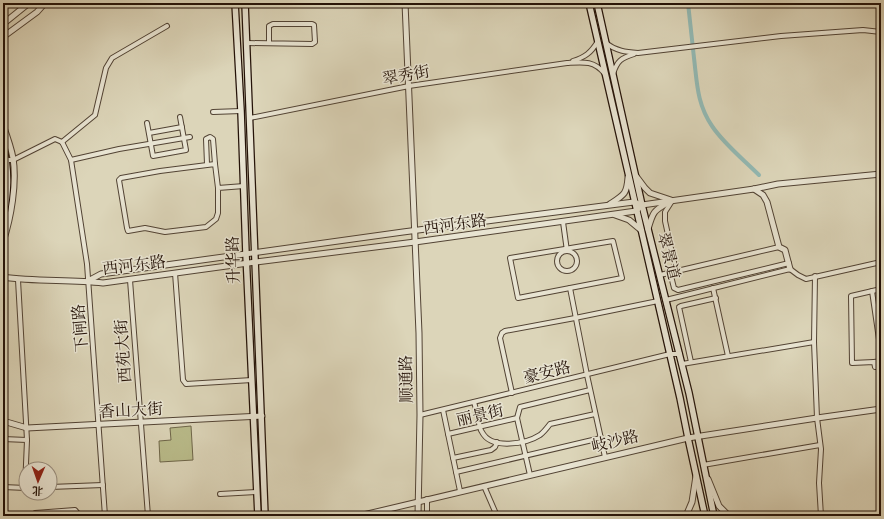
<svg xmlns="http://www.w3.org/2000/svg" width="884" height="519" viewBox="0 0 884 519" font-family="'EB Garamond','Noto Serif SC',serif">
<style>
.green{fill:#b9bb8a;stroke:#6e6649}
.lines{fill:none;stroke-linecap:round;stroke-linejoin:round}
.canal{stroke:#92b8b2;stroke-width:4}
.minor-casing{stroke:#524334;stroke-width:6}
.tertiary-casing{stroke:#524334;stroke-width:7}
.secondary-casing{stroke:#241208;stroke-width:8}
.minor{stroke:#e8e4d2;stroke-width:4}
.tertiary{stroke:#e8e4d2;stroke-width:5}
.secondary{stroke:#e8e4d2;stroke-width:5.5}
.labels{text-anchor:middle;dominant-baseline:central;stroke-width:3;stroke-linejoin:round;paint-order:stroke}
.street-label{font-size:16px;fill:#241208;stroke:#e8e4d2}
</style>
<rect width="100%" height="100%" fill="#dcd5b9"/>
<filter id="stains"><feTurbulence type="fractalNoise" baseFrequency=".005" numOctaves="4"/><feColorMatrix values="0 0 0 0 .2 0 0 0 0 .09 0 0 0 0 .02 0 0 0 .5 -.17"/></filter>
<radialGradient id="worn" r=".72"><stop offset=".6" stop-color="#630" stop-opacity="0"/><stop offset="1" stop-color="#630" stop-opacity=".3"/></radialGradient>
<path class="green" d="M191,426L193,460L160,462L159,441L171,440L170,428Z"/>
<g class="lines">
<path class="canal" d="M688,3C690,21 692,40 694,58C697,83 697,104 712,126C724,144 743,159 759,175"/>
<defs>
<g id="minor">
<path d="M247,43L312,44L315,42L314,25L312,24H273L269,26V43"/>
<path d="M606,43C616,51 626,52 638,53L781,36L863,30L881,32"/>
<path d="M573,61C585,57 591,53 598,41"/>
<path d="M613,74C617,61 621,58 634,54"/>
<path d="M213,112L241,111"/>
<path d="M250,118L409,86L567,63C582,62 594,60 605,74"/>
<path d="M147,123L153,156L186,150L180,117"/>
<path d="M149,133L182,127"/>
<path d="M62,142L71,160L87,264L105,516"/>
<path d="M62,142L95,115L106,68L112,58L167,26"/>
<path d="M7,160H13L55,139L62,142"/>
<path d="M71,160L119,149L190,137"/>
<path d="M207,164L206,139L210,137L213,139L215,164"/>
<path d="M218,188L215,164L160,171L121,178L119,180L127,228L128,231L145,228L165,232L206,227L216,219L218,213V188L244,186"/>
<path d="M672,201L665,212V221L676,271"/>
<path d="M563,222L567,251"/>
<path d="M613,241L622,278L518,298L510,258Z"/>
<circle cx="567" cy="261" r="10"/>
<path d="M670,272L674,288L678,290L789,263"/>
<path d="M175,273L183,380L186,384L252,380"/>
<path d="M660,275L779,247"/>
<path d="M815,276L814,342L817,418L821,449L819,483L821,516"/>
<path d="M18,280L27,440"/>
<path d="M130,280L148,516"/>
<path d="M570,288L587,375L605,457"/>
<path d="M713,288L728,356"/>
<path d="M881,289L851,296L852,363L874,362L875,367L881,366"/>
<path d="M872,291L881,353"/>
<path d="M666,300L790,269L798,275L806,279L881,262"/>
<path d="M691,362L679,307L681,306L716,298"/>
<path d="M874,362L881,361"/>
<path d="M682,364L814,342"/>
<path d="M512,393L500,338L502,333L505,331L575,318L658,301"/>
<path d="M474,402C476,409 478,416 479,423C480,426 480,430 482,432C491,450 526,444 540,435C544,432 547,428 550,424L595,414"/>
<path d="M443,410L460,491"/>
<path d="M420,415L670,354H680"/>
<path d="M517,418L530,475"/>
<path d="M448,434L517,418L520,407L590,390"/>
<path d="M3,439L27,440L25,488"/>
<path d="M453,458L491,450L495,447L497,442"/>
<path d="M703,465L820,445"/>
<path d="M456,472L601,438"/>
<path d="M484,486L497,516"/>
<path d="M3,487L26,488"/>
<path d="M50,487L103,485"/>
<path d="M220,494L257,492"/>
<path d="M33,516L35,513L75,510L80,516"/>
<path d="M427,516V499"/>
</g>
<g id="tertiary">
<path d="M405,3L419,333L420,415L418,516"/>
<path d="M3,24L29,3"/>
<path d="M3,37L37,12L45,3"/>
<path d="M3,125C7,136 11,147 13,158C17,183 11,218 3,242"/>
<path d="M636,176L645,188L650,193L671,200"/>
<path d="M754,189L763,195L767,202L779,247L785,250L790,269"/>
<path d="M610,204C624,195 627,194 628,177"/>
<path d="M615,215L629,220L641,230"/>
<path d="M648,229C653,212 653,211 669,202"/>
<path d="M3,277C36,282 70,279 103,283L256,262L415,242L636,211L639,208"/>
<path d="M88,281L101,274L403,232L626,203L634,202L642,205L754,189L778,184L881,174"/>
<path d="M3,421L27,428L262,416"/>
<path d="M708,479L719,506L729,516"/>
<path d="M359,516L688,438L817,418L881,409"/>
<path d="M686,516L692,502L696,476"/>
</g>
<g id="secondary">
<path d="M235,3L241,111L246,254L258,516"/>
<path d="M245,3L265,516"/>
<path d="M589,3L680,398L688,438L705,516"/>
<path d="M597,3L642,205L689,393L714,516"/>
<path d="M3,146C10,172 8,194 3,220"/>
</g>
</defs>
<use href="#minor" class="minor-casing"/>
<use href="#tertiary" class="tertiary-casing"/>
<use href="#secondary" class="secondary-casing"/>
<use href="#minor" class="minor"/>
<use href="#tertiary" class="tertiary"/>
<use href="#secondary" class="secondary"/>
</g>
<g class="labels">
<g class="street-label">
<text transform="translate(406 75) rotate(-10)">翠秀街</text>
<text transform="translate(455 224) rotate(-8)">西河东路</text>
<text transform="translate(669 256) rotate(76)">翠景道</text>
<text transform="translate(233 260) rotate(-92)">升华路</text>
<text transform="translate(134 265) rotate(-7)">西河东路</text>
<text transform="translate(80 328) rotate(-95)">下闸路</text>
<text transform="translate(123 351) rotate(-94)">西苑大街</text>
<text transform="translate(547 372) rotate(-14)">豪安路</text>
<text transform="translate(406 379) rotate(-91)">顺通路</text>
<text transform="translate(131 410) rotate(-3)">香山大街</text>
<text transform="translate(480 415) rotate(-13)">丽景街</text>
<text transform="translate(615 441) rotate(-13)">岐沙路</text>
</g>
</g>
<rect width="884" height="519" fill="none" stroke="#dcd5b9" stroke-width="16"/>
<rect x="4" y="4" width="876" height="511" fill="none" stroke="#241208" stroke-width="2"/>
<rect x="8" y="8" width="868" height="503" fill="none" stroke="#241208"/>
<g transform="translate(38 481) rotate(182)"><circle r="19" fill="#e8e4d2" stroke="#9a9081"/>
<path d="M0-3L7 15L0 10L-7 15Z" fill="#8f2418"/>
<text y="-6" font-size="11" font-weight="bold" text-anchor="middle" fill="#241208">北</text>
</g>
<rect width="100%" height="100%" filter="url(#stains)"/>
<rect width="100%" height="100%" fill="url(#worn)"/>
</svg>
